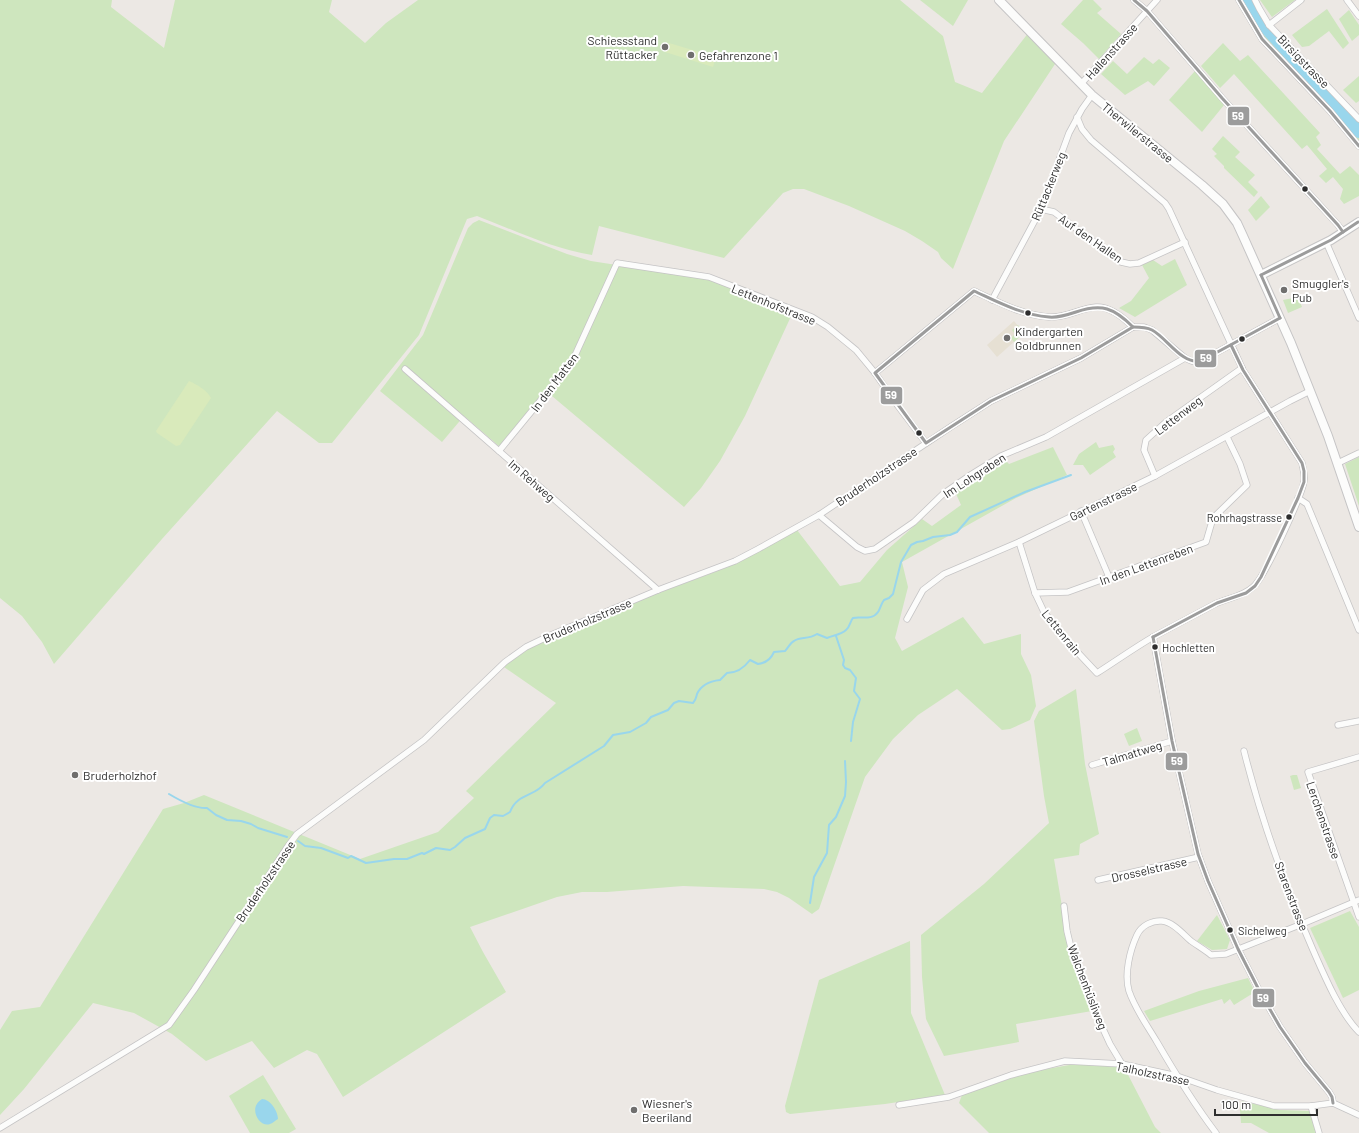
<svg xmlns="http://www.w3.org/2000/svg" width="1359" height="1133" viewBox="0 0 1359 1133" font-family="Barlow,sans-serif">
<style>
.education{fill:#e6e0d3}
.green{fill:#cee6be}
.pitch{fill:#d9eabb}
.water{fill:#99d6ec}
.lines{fill:none;stroke-linecap:round;stroke-linejoin:round}
.stream{stroke:#99d6ec;stroke-width:2}
.river{stroke:#99d6ec;stroke-width:12}
.street-casing{stroke:#c5c4c5;stroke-width:7}
.secondary-casing{stroke:#c5c4c5;stroke-width:10}
.street{stroke:#fcfcfb;stroke-width:5.5}
.secondary{stroke:#fcfcfb;stroke-width:8}
.bus-1-casing{stroke:#fff;stroke-width:6}
.bus-1{stroke:#9c9c9c;stroke-width:3}
.poi-dot{fill:#706f6e;stroke:#fff;stroke-width:1.5}
.bus-dot{fill:#2e2e2e;stroke:#fff;stroke-width:1.5}
.labels{text-anchor:middle;dominant-baseline:central;stroke-width:4;stroke-linejoin:round;paint-order:stroke}
.bus-label{font-size:11px;fill:#2e2e2e;stroke:#fff;text-anchor:start}
.poi-label{font-size:12px;fill:#2e2e2e;stroke:#fff;text-anchor:start}
.street-label{font-size:12px;fill:#2e2e2e;stroke:#fff}
.line-badge{stroke:#fff;stroke-width:1.5}
.badge-label{font-size:11px;text-anchor:middle;font-weight:bold;fill:#fff}
</style>
<rect width="100%" height="100%" fill="#ece8e4"/>
<path class="education" d="M1014,321L1024,333L997,357L987,345Z"/>
<g class="green">
<path d="M0,0H112L111,7L164,48L175,0H332L329,12L365,43L386,23L418,0H900L943,36L955,82L982,93L1029,32L1057,61L1004,141L953,269L941,258L938,252L922,241L905,231L849,206L804,189H793L783,193L724,258L599,226L592,255C553,249 514,230 477,216L467,219L419,335L332,443H319L277,411L162,539L54,664L42,642L22,616L0,598Z"/>
<path d="M920,0H968L953,26Z"/>
<path d="M1083,0H1093L1102,9L1097,13L1121,34L1099,59L1083,43L1061,24Z"/>
<path d="M1242,0H1254L1269,25L1359,122V141L1336,114L1265,38Z"/>
<path d="M1260,0H1295L1272,17Z"/>
<path d="M1327,9L1349,43L1343,49L1329,31L1309,46L1302,47L1292,35Z"/>
<path d="M1349,10L1359,25V35L1352,41L1339,19Z"/>
<path d="M1223,43L1240,61L1248,55L1320,133L1316,137L1321,145L1317,149L1340,174L1350,166L1359,175V196L1344,204L1340,199L1343,189L1333,177L1326,183L1319,176L1327,169L1307,145L1302,149L1234,74L1220,88L1201,66Z"/>
<path d="M1144,57L1153,64L1159,59L1170,68L1154,86L1148,81L1125,95L1101,74L1113,61L1127,74Z"/>
<path d="M1195,71L1224,105L1202,132L1169,100Z"/>
<path d="M1359,76V101L1356,103L1343,90Z"/>
<path d="M1223,136L1240,152L1235,157L1255,175L1248,182L1258,192L1254,197L1224,168V166L1214,156L1217,154L1212,149Z"/>
<path d="M1261,196L1270,207L1256,221L1248,210Z"/>
<path d="M479,220L567,254L591,261L707,279L793,312L745,416L720,461L701,488L684,507L546,391L500,447L464,416L442,442L380,391L423,335L468,228L473,223Z"/>
<path d="M1175,259L1187,285L1135,317L1119,308L1131,301L1149,278L1142,265L1153,260L1162,266Z"/>
<path d="M1298,297L1302,307L1288,313L1283,300Z"/>
<path d="M1018,325L1024,333L1014,342L1011,338L1015,334L1012,330Z"/>
<path d="M1096,442L1099,448L1113,445L1115,449L1113,452L1116,457L1090,475L1083,465H1073L1079,454Z"/>
<path d="M1053,447L1067,475L1016,498L902,562L908,587L895,638L902,651L963,617L984,644L1021,634V654L1031,675L1036,706L1030,720L1010,729L1002,730L957,689L918,715L893,739L865,777L819,909L812,914L789,898L777,892L764,889L683,886L607,892H582L557,897L470,927L483,952L506,992L343,1097L317,1054L307,1050L274,1068L252,1041L206,1061L172,1034L134,1013L93,1003L24,1089L0,1115V1030L12,1011L40,1007L163,809L184,803L204,795L360,859L438,832L474,798L466,791L556,703L504,667L515,657L540,642L645,598L728,567L797,530L840,586L860,582L887,550L922,519L932,526L961,505L953,487L1001,456L1009,464Z"/>
<path d="M1359,457V506L1345,464Z"/>
<path d="M1076,689L1085,764L1099,834L1080,844L1079,855L1054,859L1068,942L1092,1011L1016,1024L1019,1042L944,1056L926,1019L922,977L921,935L984,884L1049,823L1044,796L1034,721L1039,711Z"/>
<path d="M1137,728L1142,741L1129,746L1124,734Z"/>
<path d="M1293,775H1297L1301,788L1294,790L1290,776Z"/>
<path d="M1350,911L1359,927V990L1343,998L1310,928Z"/>
<path d="M1217,915L1230,940L1227,949L1212,950L1197,941Z"/>
<path d="M910,941L911,1013L945,1095L885,1104L790,1114L786,1112L785,1106L819,980Z"/>
<path d="M1248,978L1255,992L1234,1005L1230,999L1224,1004L1222,999L1150,1021L1144,1011L1199,991Z"/>
<path d="M1075,1064L1124,1067L1155,1127L1161,1133H989L959,1103L962,1095L1030,1072Z"/>
<path d="M263,1075L296,1129L289,1133H250L229,1096Z"/>
<path d="M1242,1101L1280,1110L1310,1111L1316,1133H1269L1251,1123H1241L1240,1110Z"/>
</g>
<g class="pitch">
<path d="M669,43L716,57L713,67L665,52Z"/>
<path d="M189,381C196,384 208,391 211,398L180,445L176,446L157,433L156,431Z"/>
</g>
<path class="water" d="M262,1099C270,1099 278,1111 278,1119C276,1120 273,1123 270,1124C260,1128 247,1108 262,1099Z"/>
<g class="lines">
<g class="stream">
<path d="M836,636L844,660L843,665L845,668L850,670L856,678L854,691L860,699L853,722L851,741"/>
<path d="M169,794C179,800 195,809 207,808L216,815L227,820L241,821L251,824L258,828L287,837"/>
<path d="M298,841L305,846L321,848L348,858L351,856L366,863L394,859H407L422,853L424,854L436,848L450,850L455,847L465,838L485,829L490,818L494,815L503,816L510,812C517,793 535,797 545,783L604,746L613,735L630,732L646,723L651,717L668,710L674,703L679,701L693,703C696,700 696,698 697,694C701,685 711,681 720,680L727,673C737,673 744,668 750,660L758,664C766,663 771,659 774,652L785,651C788,648 790,643 794,641C800,636 808,640 817,634L827,638C833,635 841,635 846,630C850,627 850,621 853,618C860,616 872,621 878,612C880,609 881,604 884,600L889,598L893,594L901,562L911,545L917,542L923,541L933,537L950,535L957,532L970,517L1025,492L1071,475"/>
<path d="M810,903L814,877L827,853L829,825L836,817L845,796L846,782L845,761"/>
</g>
<path class="river" d="M1248,0L1263,25L1359,132"/>
<defs>
<g id="street">
<path d="M1134,0L1147,11L1222,98L1338,225L1343,232"/>
<path d="M1239,0L1262,39L1330,111L1359,146"/>
<path d="M1255,0L1259,8L1269,25L1359,119"/>
<path d="M1347,0L1359,16"/>
<path d="M1269,25L1301,0"/>
<path d="M1081,84L1157,0"/>
<path d="M1041,209L1054,212L1121,262L1130,264L1139,263L1185,242"/>
<path d="M1326,242L1359,318"/>
<path d="M992,300L1041,209L1069,133L1082,109L1092,95"/>
<path d="M405,369L658,590"/>
<path d="M875,373L974,291C998,302 1022,315 1049,317C1067,318 1080,308 1096,307C1110,306 1124,318 1133,327"/>
<path d="M499,451L572,362L617,263L709,277L812,317L828,327L856,350L875,373L898,406L926,443"/>
<path d="M1338,463L1359,453"/>
<path d="M1155,476L1144,450L1146,440L1166,422L1242,368"/>
<path d="M1298,498L1307,504L1359,630"/>
<path d="M1081,511L1109,577"/>
<path d="M819,515L857,547L865,551L875,549L914,522L943,494L972,474L1001,456L1046,437L1185,358"/>
<path d="M1019,542L1035,593L1044,612L1067,641L1097,673C1116,661 1134,648 1153,637C1174,626 1194,615 1215,604C1227,598 1242,597 1253,587C1264,579 1302,495 1304,481C1305,475 1303,469 1302,463L1243,370L1169,209L1165,203L1091,140L1082,129L1077,117"/>
<path d="M1035,593L1068,592L1206,542L1213,518L1247,485L1240,464L1227,437"/>
<path d="M907,619L923,590L944,574L1019,542L1155,476L1290,401L1310,391"/>
<path d="M1153,637L1172,741L1198,854L1208,881L1238,949L1260,992L1280,1027L1305,1063L1329,1092L1332,1097L1333,1103"/>
<path d="M1338,725L1359,721"/>
<path d="M1244,751C1261,819 1285,886 1313,950C1324,975 1340,1013 1359,1032"/>
<path d="M1359,757L1308,772L1359,917"/>
<path d="M1092,765L1172,741"/>
<path d="M1098,880L1199,857"/>
<path d="M1064,906L1067,931L1073,956L1092,1005L1110,1044L1122,1064"/>
<path d="M899,1105L949,1097L1011,1075L1065,1061L1122,1064L1177,1076L1217,1090L1274,1106H1311L1333,1103L1359,1115"/>
<path d="M1311,1106L1319,1133"/>
<path d="M0,1128L169,1025L194,990L288,846L297,834L424,740L505,662L526,647L551,635L658,590L735,561L758,549L819,515L952,426L991,401L1081,358L1133,327H1144L1152,330L1185,358C1191,361 1194,363 1201,361L1280,318"/>
<path d="M1216,1133C1194,1104 1175,1073 1157,1042C1147,1025 1135,1009 1129,991C1124,974 1130,950 1137,935C1141,926 1152,920 1162,921C1173,922 1183,934 1191,941C1198,946 1205,950 1211,955L1226,954L1302,924L1359,900"/>
</g>
<g id="secondary">
<path d="M999,0L1092,95L1202,185L1223,204L1237,223L1243,236L1291,343L1328,436L1359,527"/>
<path d="M1261,275L1331,240L1359,222"/>
</g>
</defs>
<use href="#street" class="street-casing"/>
<use href="#secondary" class="secondary-casing"/>
<use href="#street" class="street"/>
<use href="#secondary" class="secondary"/>
<defs>
<g id="bus-1">
<path d="M1134,0L1147,11L1222,98L1338,225L1343,232"/>
<path d="M1239,0L1262,39L1330,111L1359,146"/>
<path d="M1261,275L1331,240L1358,222"/>
<path d="M1261,275L1280,318"/>
<path d="M974,291C998,302 1022,315 1049,317C1058,318 1067,315 1076,312C1102,303 1114,308 1133,327L1081,358L991,401L926,443L875,373Z"/>
<path d="M1133,327C1139,327 1146,327 1152,330C1167,338 1182,365 1201,361L1280,318"/>
<path d="M1153,637L1172,741L1198,854L1208,881L1238,949L1260,992L1280,1027L1305,1063L1329,1092L1332,1097L1333,1103"/>
<path d="M1153,637L1217,603L1246,593L1255,586L1261,577L1298,498L1304,482V471L1302,463L1243,370L1231,345"/>
</g>
</defs>
<use href="#bus-1" class="bus-1-casing"/>
<use href="#bus-1" class="bus-1"/>
</g>
<g class="poi-dot">
<circle cx="665" cy="47" r="4"/>
<circle cx="691" cy="55" r="4"/>
<circle cx="1284" cy="290" r="4"/>
<circle cx="1007" cy="338" r="4"/>
<circle cx="75" cy="775" r="4"/>
<circle cx="634" cy="1110" r="4"/>
</g>
<g class="bus-dot">
<circle cx="1305" cy="189" r="3.5"/>
<circle cx="1028" cy="313" r="3.5"/>
<circle cx="1242" cy="339" r="3.5"/>
<circle cx="919" cy="433" r="3.5"/>
<circle cx="1289" cy="517" r="3.5"/>
<circle cx="1155" cy="647" r="3.5"/>
<circle cx="1230" cy="930" r="3.5"/>
</g>
<g class="labels">
<g class="bus-label">
<text x="1282" y="517" text-anchor="end">Rohrhagstrasse</text>
<text x="1162" y="647">Hochletten</text>
<text x="1238" y="930">Sichelweg</text>
</g>
<g class="poi-label">
<text x="657" y="40" text-anchor="end">Schiessstand<tspan x="657" dy="14">Rüttacker</tspan></text>
<text x="699" y="55">Gefahrenzone 1</text>
<text x="1292" y="283">Smuggler's<tspan x="1292" dy="14">Pub</tspan></text>
<text x="1015" y="331">Kindergarten<tspan x="1015" dy="14">Goldbrunnen</tspan></text>
<text x="83" y="775">Bruderholzhof</text>
<text x="642" y="1103">Wiesner's<tspan x="642" dy="14">Beeriland</tspan></text>
</g>
<g class="street-label">
<text transform="translate(1111 51) rotate(-48)">Hallenstrasse</text>
<text transform="translate(1304 61) rotate(46)">Birsigstrasse</text>
<text transform="translate(1138 132) rotate(39)">Therwilerstrasse</text>
<text transform="translate(1048 186) rotate(-68)">Rüttackerweg</text>
<text transform="translate(1091 238) rotate(35)">Auf den Hallen</text>
<text transform="translate(774 304) rotate(22)">Lettenhofstrasse</text>
<text transform="translate(554 382) rotate(-53)">In den Matten</text>
<text transform="translate(1178 415) rotate(-37)">Lettenweg</text>
<text transform="translate(974 475) rotate(-33)">Im Lohgraben</text>
<text transform="translate(876 476) rotate(-34)">Bruderholzstrasse</text>
<text transform="translate(532 480) rotate(41)">Im Rehweg</text>
<text transform="translate(1103 501) rotate(-26)">Gartenstrasse</text>
<text transform="translate(1146 564) rotate(-20)">In den Lettenreben</text>
<text transform="translate(587 620) rotate(-23)">Bruderholzstrasse</text>
<text transform="translate(1062 632) rotate(51)">Lettenrain</text>
<text transform="translate(1132 753) rotate(-17)">Talmattweg</text>
<text transform="translate(1324 820) rotate(71)">Lerchenstrasse</text>
<text transform="translate(1149 869) rotate(-13)">Drosselstrasse</text>
<text transform="translate(265 881) rotate(-56)">Bruderholzstrasse</text>
<text transform="translate(1292 896) rotate(69)">Starenstrasse</text>
<text transform="translate(1088 987) rotate(69)">Walchenhüsliweg</text>
<text transform="translate(1153 1073) rotate(12)">Talholzstrasse</text>
</g>
</g>
<g class="line-badge">
<rect x="1227" y="106" width="23" height="20" rx="4" fill="#9c9c9c"/>
<rect x="1194" y="349" width="23" height="19" rx="4" fill="#9c9c9c"/>
<rect x="880" y="386" width="23" height="19" rx="4" fill="#9c9c9c"/>
<rect x="1165" y="752" width="23" height="19" rx="4" fill="#9c9c9c"/>
<rect x="1252" y="988" width="23" height="20" rx="4" fill="#9c9c9c"/>
</g>
<g class="badge-label">
<text x="1238" y="120">59</text>
<text x="1206" y="362">59</text>
<text x="891" y="399">59</text>
<text x="1177" y="765">59</text>
<text x="1263" y="1002">59</text>
</g>
<path d="M1215 1109v6h102v-6" fill="none" stroke="#2e2e2e" stroke-width="2"/>
<text x="1221" y="1109" font-size="12" fill="#2e2e2e" stroke="#ffffff" stroke-width="3" paint-order="stroke">100 m</text>
</svg>
